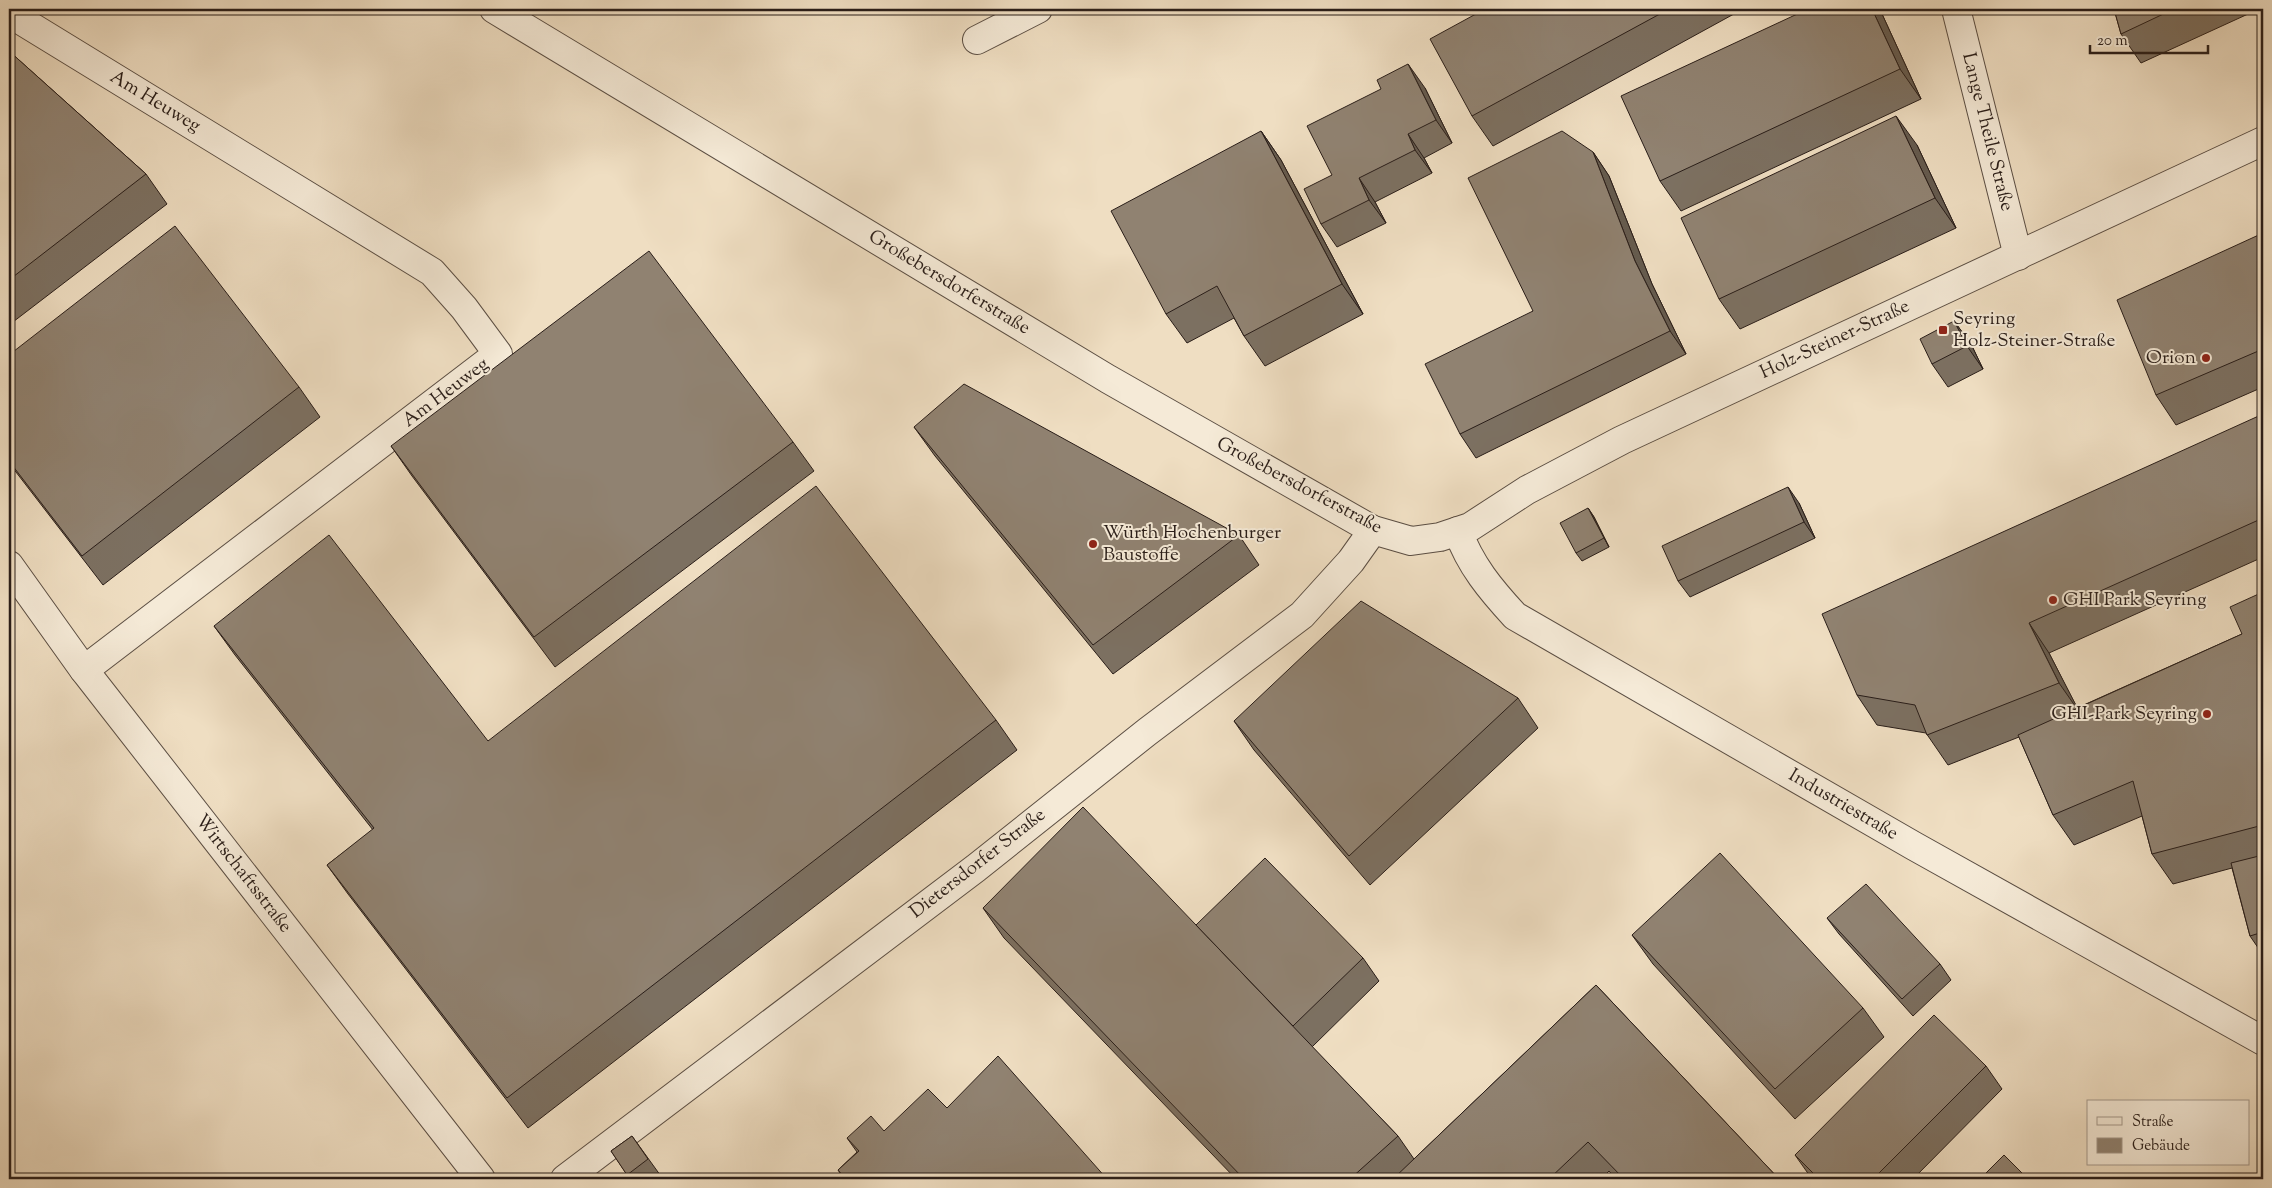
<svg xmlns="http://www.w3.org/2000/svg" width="2272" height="1188" viewBox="0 0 2272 1188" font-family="'Sorts Mill Goudy',serif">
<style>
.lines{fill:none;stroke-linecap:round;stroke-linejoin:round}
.minor-casing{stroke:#5b4e43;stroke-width:30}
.minor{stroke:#f5ead7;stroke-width:28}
.wall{fill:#7c7061;stroke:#2a1e19}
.shaded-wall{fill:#655b4f;stroke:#2a1e19}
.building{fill:#908271;stroke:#2a1e19}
.poi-dot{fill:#8f2418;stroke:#f5ead7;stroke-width:2}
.labels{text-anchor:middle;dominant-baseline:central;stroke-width:4;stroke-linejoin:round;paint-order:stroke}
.street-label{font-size:19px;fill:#2a1e19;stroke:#f5ead7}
.poi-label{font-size:19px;fill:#2a1e19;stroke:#f5ead7;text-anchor:start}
</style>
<rect width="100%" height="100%" fill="#efdec2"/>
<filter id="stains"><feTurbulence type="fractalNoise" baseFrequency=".004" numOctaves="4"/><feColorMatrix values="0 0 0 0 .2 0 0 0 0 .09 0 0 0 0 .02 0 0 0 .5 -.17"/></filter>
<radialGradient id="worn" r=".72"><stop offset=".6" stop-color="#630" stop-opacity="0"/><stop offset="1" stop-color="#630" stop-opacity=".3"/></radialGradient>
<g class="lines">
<defs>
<g id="minor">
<path d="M494,9L1108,379L1373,530L1411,541L1440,537L1470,527L1527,490L1622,440L2263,141"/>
<path d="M1956,9L2018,256"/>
<path d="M9,13L432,272L464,308L498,354L84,670"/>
<path d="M977,40L1038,9"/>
<path d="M1458,531C1470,565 1491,590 1515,616L1914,846L2263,1041"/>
<path d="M9,565L84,670L481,1179"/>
<path d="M565,1179L976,868L1147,732L1302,615L1351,561L1373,530"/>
</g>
</defs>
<use href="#minor" class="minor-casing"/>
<use href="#minor" class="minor"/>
</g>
<g class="wall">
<path d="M1485,9H1743L1493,146L1472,116Z"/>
<path d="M1808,9H1878L1882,14L1921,99L1681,211L1660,181Z"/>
<path d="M2114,9H2259L2141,63L2121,34Z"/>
<path d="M9,51L146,174L167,204L9,325Z"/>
<path d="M1425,88L1452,143L1424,158L1432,173L1375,202L1386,223L1337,247L1321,224L1332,175Z"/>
<path d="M1261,131L1281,160L1363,314L1265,366L1244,336L1234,318L1187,343L1166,314Z"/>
<path d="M1917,145L1956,228L1740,329L1719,299Z"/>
<path d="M1593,152L1609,176L1652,284L1686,354L1476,458L1460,434L1533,311Z"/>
<path d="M2263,233V387L2176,425L2156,395Z"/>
<path d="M1954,321L1971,344L1983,369L1948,387L1932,364Z"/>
<path d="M9,355L299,387L320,417L103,585L9,463Z"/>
<path d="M2263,414V557L2049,653L2077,708L2242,634L2263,592V955L2250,936L2232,868L2173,884L2152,854L2142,816L2074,845L2053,815L2019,737L1948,765L1926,733L1877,725L1857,695Z"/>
<path d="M914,427L1239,535L1259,565L1113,674L935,456Z"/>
<path d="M793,442L814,471L555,667L412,476L391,446Z"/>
<path d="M1799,503L1815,538L1690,597L1678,581Z"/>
<path d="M1588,508L1594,517L1609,547L1582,561L1576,553Z"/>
<path d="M214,626L488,741L996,720L1017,750L528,1128L348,894L327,865L373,830L235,655Z"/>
<path d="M1518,698L1538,728L1370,885L1254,750L1234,721Z"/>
<path d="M983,908L1363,958L1379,981L1312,1047L1398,1136L1414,1159L1596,985L1779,1179H1616L1609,1171L1601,1179H1236L1004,938Z"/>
<path d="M1827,918L1940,964L1951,980L1913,1016L1839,934Z"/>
<path d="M1632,935L1863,1008L1884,1037L1795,1119L1653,964Z"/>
<path d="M1986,1066L2002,1089L1913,1179H1812L1795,1155Z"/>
<path d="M947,1108L1107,1179H844L838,1170L857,1152L847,1138L884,1131Z"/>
<path d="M632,1136L663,1179H630L611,1151Z"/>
</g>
<g class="shaded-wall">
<path d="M1872,9H1878L1882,14L1921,99L1900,69Z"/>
<path d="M1408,64L1425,88L1452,143L1436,120Z"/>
<path d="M1896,116L1917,145L1956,228L1935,198Z"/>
<path d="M1261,131L1281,160L1363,314L1342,284Z"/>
<path d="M1408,134L1424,158L1432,173L1415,150Z"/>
<path d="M1593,152L1609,176L1652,284L1686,354L1670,331L1635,261Z"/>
<path d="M1359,178L1375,202L1386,223L1369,200Z"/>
<path d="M1954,321L1971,344L1983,369L1967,346Z"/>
<path d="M1788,487L1799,503L1815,538L1804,522Z"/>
<path d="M1588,508L1594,517L1609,547L1604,538Z"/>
<path d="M2029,623L2049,653L2080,713L2059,683Z"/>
</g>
<g class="building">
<path d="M1485,9H1669L1472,116L1430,39Z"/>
<path d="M1808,9H1872L1900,69L1660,181L1621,96Z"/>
<path d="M2114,9H2174L2121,34Z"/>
<path d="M9,51L146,174L9,280Z"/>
<path d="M1408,64L1436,120L1408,134L1415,150L1359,178L1369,200L1321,224L1304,189L1332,175L1307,126L1381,89L1377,80Z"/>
<path d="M1896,116L1935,198L1719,299L1681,218Z"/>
<path d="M1261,131L1342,284L1244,336L1217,286L1166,314L1111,211Z"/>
<path d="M1562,131L1593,152L1635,261L1670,331L1460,434L1425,364L1533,311L1468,178Z"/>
<path d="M175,226L299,387L82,556L9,461V355Z"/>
<path d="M2263,233V349L2156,395L2117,300Z"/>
<path d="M649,251L793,442L534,637L391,446Z"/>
<path d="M1954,321L1967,346L1932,364L1920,339Z"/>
<path d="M964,384L1239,535L1093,645L914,427Z"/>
<path d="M2263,414V518L2029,623L2059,683L1927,735L1915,705L1857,695L1822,614Z"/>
<path d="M816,486L996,720L507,1098L327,865L374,828L214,626L329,535L488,741Z"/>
<path d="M1788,487L1804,522L1678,581L1662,546Z"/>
<path d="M1588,508L1604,538L1576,553L1560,523Z"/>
<path d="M2263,592V825L2152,854L2133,781L2053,815L2018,735L2242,634L2230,607Z"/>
<path d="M1361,601L1518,698L1349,856L1234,721Z"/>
<path d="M1083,807L1398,1136L1350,1179H1244L983,908Z"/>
<path d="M1720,853L1863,1008L1775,1089L1632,935Z"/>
<path d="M2263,855V932L2250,936L2231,863Z"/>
<path d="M1265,858L1363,958L1293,1026L1196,925Z"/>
<path d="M1866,884L1940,964L1902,999L1827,918Z"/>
<path d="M1596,985L1779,1179H1624L1588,1142L1549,1179H1393Z"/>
<path d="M1934,1015L1986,1066L1873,1179H1819L1795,1155Z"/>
<path d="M998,1056L1107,1179H846L838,1170L859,1151L847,1138L871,1116L884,1131L928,1089L947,1108Z"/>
<path d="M632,1136L648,1159L627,1175L611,1151Z"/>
<path d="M2004,1155L2028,1179H1980Z"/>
</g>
<g class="poi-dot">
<rect x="1938" y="325" width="10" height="10" rx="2.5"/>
<circle cx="2206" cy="358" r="5"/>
<circle cx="1093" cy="544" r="5"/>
<circle cx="2053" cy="600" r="5"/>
<circle cx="2207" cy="714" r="5"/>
</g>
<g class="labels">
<g class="street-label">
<text transform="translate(155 102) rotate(31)">Am Heuweg</text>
<text transform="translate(1987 132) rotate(76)">Lange Theile Straße</text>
<text transform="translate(949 283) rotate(31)">Großebersdorferstraße</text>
<text transform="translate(1835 340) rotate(-25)">Holz-Steiner-Straße</text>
<text transform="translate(446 393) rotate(-37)">Am Heuweg</text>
<text transform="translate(1299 486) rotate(28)">Großebersdorferstraße</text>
<text transform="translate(1843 805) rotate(30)">Industriestraße</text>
<text transform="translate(978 864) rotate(-38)">Dietersdorfer Straße</text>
<text transform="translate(243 874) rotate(52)">Wirtschaftsstraße</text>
</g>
<g class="poi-label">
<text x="1953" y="319">Seyring<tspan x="1953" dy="22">Holz-Steiner-Straße</tspan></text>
<text x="2196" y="358" text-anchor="end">Orion</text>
<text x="1103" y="533">Würth Hochenburger<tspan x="1103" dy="22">Baustoffe</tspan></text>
<text x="2063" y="600">GHI Park Seyring</text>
<text x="2197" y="714" text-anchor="end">GHI-Park Seyring</text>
</g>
</g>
<rect width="2272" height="1188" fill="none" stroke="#efdec2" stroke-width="30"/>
<rect x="10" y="10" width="2252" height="1168" fill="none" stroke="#2a1e19" stroke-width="2.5"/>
<rect x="15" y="15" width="2242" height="1158" fill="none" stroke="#2a1e19"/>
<rect x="2087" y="1100" width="162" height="65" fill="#f5ead7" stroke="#a4988b"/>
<rect x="2097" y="1117" width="25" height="8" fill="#f5ead7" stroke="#a4988b"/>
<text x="2132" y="1126" font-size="15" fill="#2a1e19">Straße</text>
<rect x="2097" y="1138" width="25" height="15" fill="#908271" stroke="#a4988b"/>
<text x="2132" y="1150" font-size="15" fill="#2a1e19">Gebäude</text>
<path d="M2090 45v8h118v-8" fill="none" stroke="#2a1e19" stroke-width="2.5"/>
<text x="2097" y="45" font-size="15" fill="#2a1e19" stroke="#f5ead7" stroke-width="4" paint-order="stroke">20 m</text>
<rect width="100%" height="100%" filter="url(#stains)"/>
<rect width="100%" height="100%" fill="url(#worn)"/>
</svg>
